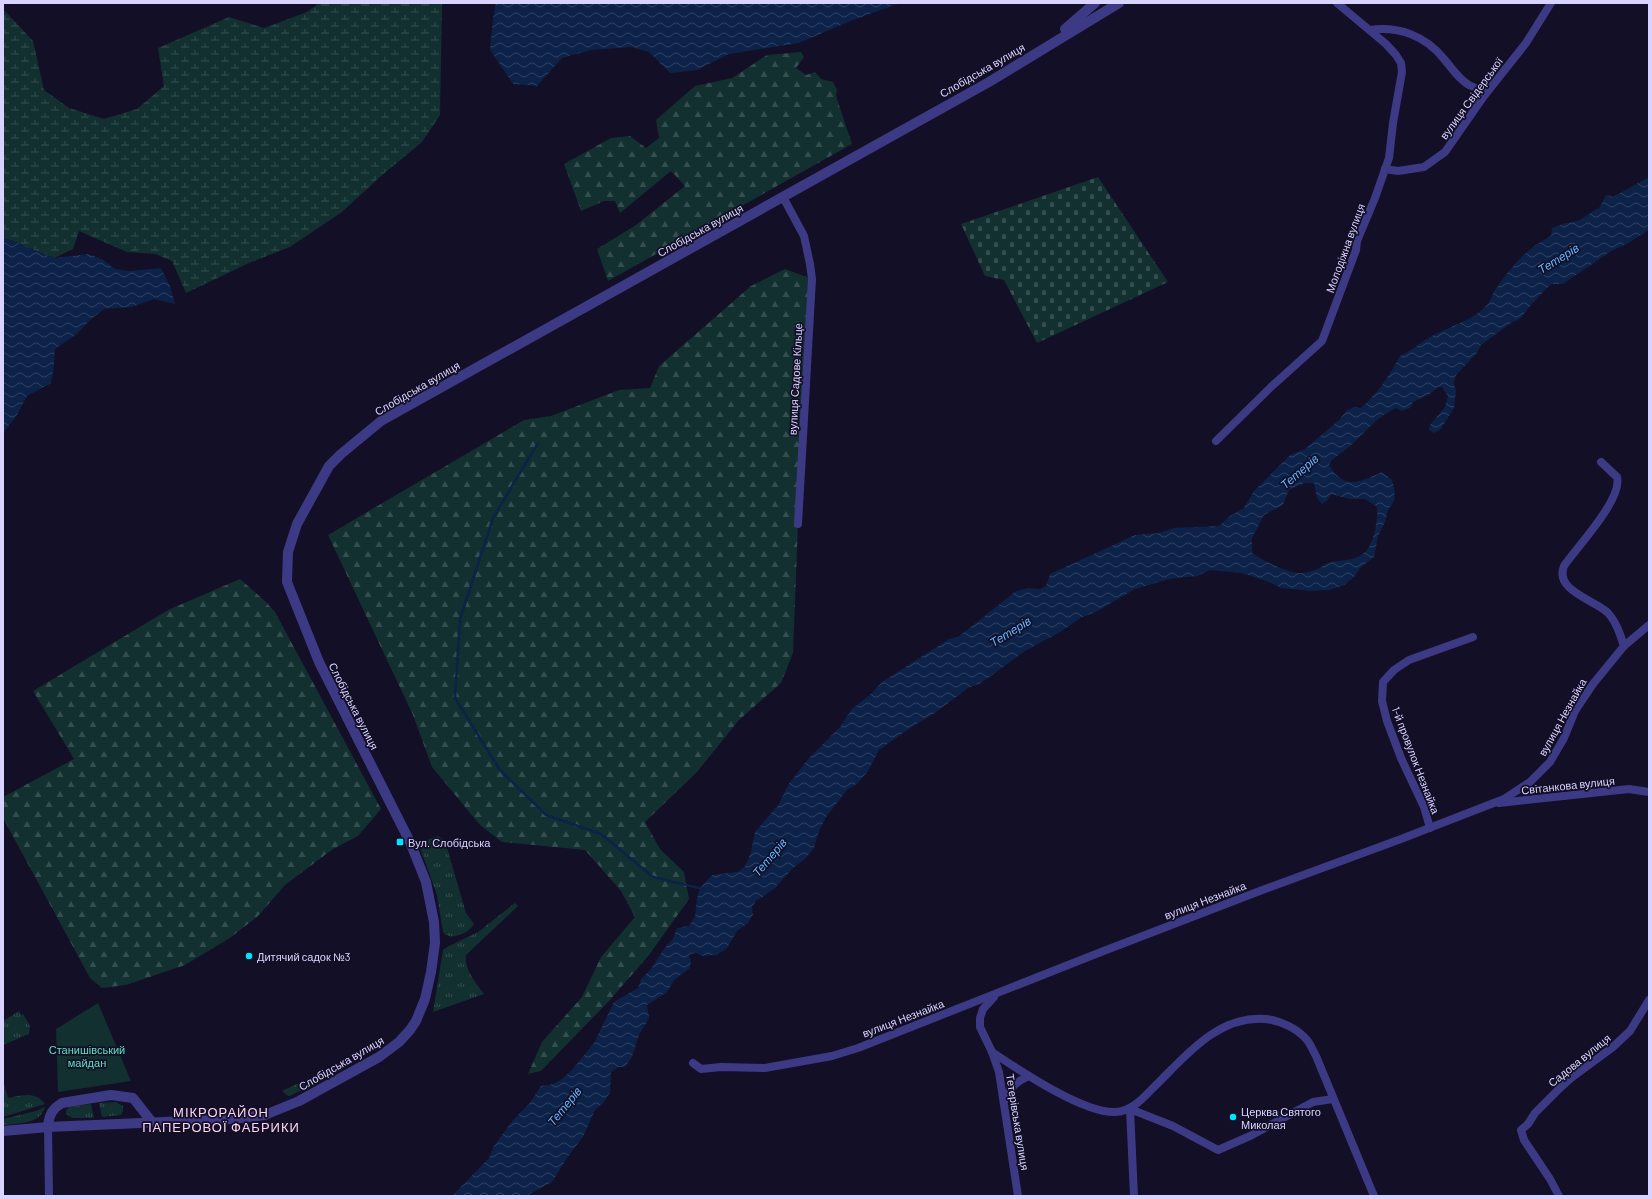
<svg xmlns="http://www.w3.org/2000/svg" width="1652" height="1199" viewBox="0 0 1652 1199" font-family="Barlow,sans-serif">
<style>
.grass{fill:url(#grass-tufts)}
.forest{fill:url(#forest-firs)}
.wetland{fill:url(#wetland-marsh)}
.cemetery{fill:url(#cemetery-stones)}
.park{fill:#12302f}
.water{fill:url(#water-waves);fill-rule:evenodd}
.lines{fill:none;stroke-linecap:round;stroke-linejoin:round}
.stream{stroke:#0c2248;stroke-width:2.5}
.minor{stroke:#3d3a85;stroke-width:8}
.tertiary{stroke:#3d3a85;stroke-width:10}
.poi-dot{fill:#00e5ff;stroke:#130f26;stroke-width:1.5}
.labels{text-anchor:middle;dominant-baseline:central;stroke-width:3.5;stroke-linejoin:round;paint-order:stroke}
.street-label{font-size:11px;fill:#d9d4ff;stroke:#130f26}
.poi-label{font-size:11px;fill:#d9d4ff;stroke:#130f26;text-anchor:start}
.park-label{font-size:11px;fill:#5fe0c0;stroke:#130f26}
.water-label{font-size:12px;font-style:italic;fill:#62b6ff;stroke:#130f26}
.quarter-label{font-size:13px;letter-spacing:1px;fill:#ffd6f0;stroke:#130f26}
</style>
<defs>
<pattern id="grass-tufts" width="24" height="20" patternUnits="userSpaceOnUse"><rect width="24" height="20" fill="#12302f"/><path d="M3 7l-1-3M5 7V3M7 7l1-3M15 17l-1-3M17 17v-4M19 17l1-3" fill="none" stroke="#344d4e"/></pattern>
<pattern id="forest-firs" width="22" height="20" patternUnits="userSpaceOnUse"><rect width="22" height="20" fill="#12302f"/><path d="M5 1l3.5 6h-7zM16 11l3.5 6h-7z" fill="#344d4e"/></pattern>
<pattern id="wetland-marsh" width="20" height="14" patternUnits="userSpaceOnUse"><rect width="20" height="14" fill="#12302f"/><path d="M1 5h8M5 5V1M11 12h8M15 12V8" fill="none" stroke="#344d4e"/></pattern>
<pattern id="cemetery-stones" width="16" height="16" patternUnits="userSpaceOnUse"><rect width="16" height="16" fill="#12302f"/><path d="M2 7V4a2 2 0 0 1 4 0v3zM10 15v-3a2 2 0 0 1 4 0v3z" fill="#344d4e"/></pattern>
<pattern id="water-waves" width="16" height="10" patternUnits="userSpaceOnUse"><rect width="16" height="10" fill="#0c2248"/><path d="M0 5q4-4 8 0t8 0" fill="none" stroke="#2f4163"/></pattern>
</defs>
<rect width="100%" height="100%" fill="#130f26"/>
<g class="grass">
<path d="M438,836L445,841L466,913L474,924C469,933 450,942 443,932L437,895L419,845L424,841Z"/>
<path d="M515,903L518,906L466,955C464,970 476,983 484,994L433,1012L443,950L447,947L478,932Z"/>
<path d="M19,1011L21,1015L23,1014L30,1026L29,1034L3,1045V1021Z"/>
<path d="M342,1063L344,1067L342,1070L290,1096H288L282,1091Z"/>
<path d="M3,1081L8,1098C22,1095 36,1091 45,1104L3,1117Z"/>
<path d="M116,1102L123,1106V1111L121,1115L102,1117L99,1103Z"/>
<path d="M91,1104L94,1118H72L66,1114V1111L69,1107Z"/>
<path d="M45,1107C39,1125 19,1123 3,1125V1119L36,1111Z"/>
</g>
<g class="forest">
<path d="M801,52L804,57L796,68L806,75L815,72L821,79L833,82L837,90L836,96L852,144L608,281L597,249L636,225L685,186L671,171L620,213L615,201H604L581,211L564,164L611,138L630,136L646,148L659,138L656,120L695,86L732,78L767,55Z"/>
<path d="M785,269L812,279L798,524L793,653L781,683L739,720L697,772L645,822L660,849L684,872L689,899L649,955L609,1001L541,1071L528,1074L542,1042L582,997L601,957L635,917L621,891L585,850L502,842L480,825L432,767L413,715L328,535L524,420L551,416L619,390L650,388L659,366L751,286Z"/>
<path d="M240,579L265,601L275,612L381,809L358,836L333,849L285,885L258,916L230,938L185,965L126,985L102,988L90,978L3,818V797L74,759L33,691L168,610Z"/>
</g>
<path class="wetland" d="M319,3H442L440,115L422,142L381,176L342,212L290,247L249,263L186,293L172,261L156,254L127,252L79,231L73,249L54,258L8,239H3V9L33,41L44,90L69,108L104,119L137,109L164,86L158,48L229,17L264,28L307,12Z"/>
<path class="cemetery" d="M1098,177L1168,282L1037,343L1004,280L985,276L961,224Z"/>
<path class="park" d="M98,1003L131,1081L58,1092L56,1029Z"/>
<g class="water">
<path d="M496,3H900L853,20L799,43L729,54L697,70L670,73L649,52L631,47L591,50L562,58L537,86L513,84L490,50L493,18Z"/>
<path d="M1649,177V230L1627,244L1613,250L1563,284H1551L1531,305L1520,319L1511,323L1481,345L1476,354L1456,375L1454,384L1456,390L1454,408L1440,430L1434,433L1429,430L1430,425L1445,407L1448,396L1442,387H1438L1430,394L1413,402L1410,408L1402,411L1396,408C1376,417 1365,433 1349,447C1341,454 1333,457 1329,465C1345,491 1358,482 1382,472L1392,480L1394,488L1395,499L1388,510L1385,522L1378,536L1374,557L1360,568L1354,577L1344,585L1329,590L1311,591L1281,588L1269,582L1242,573L1210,570L1197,576L1169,579L1135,589L1096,612L1082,617L1060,632L1025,651L981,683L968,688L935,713L913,726L879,750L868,771L858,783L847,790L826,817L819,831L814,848L806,858L793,868L775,888L764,896L756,901L752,907L753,915L748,923L737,931L727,948L717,955L702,956L696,953L690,954L689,957L691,960L690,968L674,980L667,992L647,1005L649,1018L639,1035L632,1057L625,1067H618L611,1072L610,1093L603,1103L595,1110L583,1137L567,1158L552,1182L526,1196H452L489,1158L494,1146L513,1120L529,1104L541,1086L553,1084L562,1079L572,1070L594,1043L614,1002L638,988L641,979L651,969L666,946L673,939L677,928L689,926L695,917L697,898L700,888L712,875L738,872L745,866L751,852L755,832L779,804L788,785L808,759L840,727L852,709L872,693L882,682L949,639L958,637L1016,591L1028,588L1040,589L1046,586L1050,574L1135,535L1159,533L1174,528L1219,526L1230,516L1244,508L1254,491L1290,455L1305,449L1339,420L1346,411L1354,407L1361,408C1378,393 1389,376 1400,356C1411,351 1420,343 1430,337C1448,327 1472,321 1486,306C1490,302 1492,295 1495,290C1512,266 1524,250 1551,236L1552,228L1562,224L1578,221L1600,207L1606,195L1613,197ZM1305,483H1314L1317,498L1322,504L1327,501L1331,494L1350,499H1365L1377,507C1378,520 1374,548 1361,555C1353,561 1341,560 1331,562C1325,563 1321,568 1315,570C1311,571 1304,573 1300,573C1288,573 1262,560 1252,553V538L1264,515L1283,505L1289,490Z"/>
<path d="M3,239H8L54,258L88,254L102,259L115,269L129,271L161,268L170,286L175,304L154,299L132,307L104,309L91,319L77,334L55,349L54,365L51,383L27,396L17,415L3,433Z"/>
</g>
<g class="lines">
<path class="stream" d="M538,443L493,518L460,619L455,698L500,770L546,815L601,834L653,877L703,889"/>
<g class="minor">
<path d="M1370,30C1399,26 1426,36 1444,59C1452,68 1458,79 1469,85C1475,88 1481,90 1487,92"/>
<path d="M1385,169L1398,171L1424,167L1445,152L1484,96L1526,43L1551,3"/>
<path d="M783,197L804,236L810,264L812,279L798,524"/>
<path d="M1216,441L1272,386L1322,341L1356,250L1357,241L1375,198L1389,158L1393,123L1402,72L1401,63L1396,55L1386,44L1337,3"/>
<path d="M1601,462L1617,477C1623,499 1577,547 1564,566C1554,590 1594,600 1607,612C1616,621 1620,634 1624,646"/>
<path d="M1499,803L1629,789L1649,792"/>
<path d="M1430,828L1424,807L1401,758L1387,721L1382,701L1383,682L1394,670L1409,660L1473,637"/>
<path d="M994,997L983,1009L980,1018V1027L992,1052L999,1072L1018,1196"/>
<path d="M992,1052C1019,1070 1084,1114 1116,1112C1132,1111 1143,1098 1153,1088C1184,1058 1217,1015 1265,1019C1280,1020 1298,1029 1307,1040C1311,1045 1313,1051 1316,1056L1374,1196"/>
<path d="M693,1063L701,1069L721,1067L765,1068L832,1056L858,1048L1101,952L1265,889L1401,839L1504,799L1530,782L1550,762L1564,738L1575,711L1593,684L1624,646L1649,625"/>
<path d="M1004,1101C1008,1089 1017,1081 1029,1076"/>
<path d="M48,1127L49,1196"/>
<path d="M1134,1196L1130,1109L1173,1126L1218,1150L1250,1136L1313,1102L1333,1099"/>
<path d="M1559,1196L1550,1179L1524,1140L1521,1130L1528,1124L1535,1113L1560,1088L1571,1078L1613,1047L1630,1031L1649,1000"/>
</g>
<g class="tertiary">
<path d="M1065,29L1095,3"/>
<path d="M48,1127C49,1115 52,1109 62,1103L111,1095L133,1098L152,1122"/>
<path d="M3,1131L48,1127L234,1119L265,1115L299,1101L379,1057L399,1042L410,1030L416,1021L425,999L431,972L435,943L434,922L426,882L410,842L319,662L287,582L288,552L297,524L329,466L341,454L381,421L989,82L1119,3"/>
</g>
</g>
<g class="poi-dot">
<rect x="396" y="838" width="8" height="8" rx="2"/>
<circle cx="249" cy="956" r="4"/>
<circle cx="1233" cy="1117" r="4"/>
</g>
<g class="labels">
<g class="street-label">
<text transform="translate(982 70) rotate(-30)">Слобідська вулиця</text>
<text transform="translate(1471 98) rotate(-54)">вулиця Свідерської</text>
<text transform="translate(700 230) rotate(-29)">Слобідська вулиця</text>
<text transform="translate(1345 248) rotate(-70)">Молодіжна вулиця</text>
<text transform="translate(795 379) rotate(-87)">вулиця Садове Кільце</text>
<text transform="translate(417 388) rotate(-30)">Слобідська вулиця</text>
<text transform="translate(354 706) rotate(63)">Слобідська вулиця</text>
<text transform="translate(1562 717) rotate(-61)">вулиця Незнайка</text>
<text transform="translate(1416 760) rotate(69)">1-й провулок Незнайка</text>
<text transform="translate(1568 785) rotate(-6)">Світанкова вулиця</text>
<text transform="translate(1205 900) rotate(-21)">вулиця Незнайка</text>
<text transform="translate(903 1018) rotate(-21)">вулиця Незнайка</text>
<text transform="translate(1579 1060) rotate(-39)">Садова вулиця</text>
<text transform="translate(341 1063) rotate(-30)">Слобідська вулиця</text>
<text transform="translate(1018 1122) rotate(81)">Тетерівська вулиця</text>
</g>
<g class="poi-label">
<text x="408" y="842">Вул. Слобідська</text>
<text x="257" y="956">Дитячий садок №3</text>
<text x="1241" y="1111">Церква Святого<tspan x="1241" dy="13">Миколая</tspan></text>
</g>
<g class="park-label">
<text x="87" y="1049">Станишівський<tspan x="87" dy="13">майдан</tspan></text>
</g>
<g class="water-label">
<text transform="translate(1558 258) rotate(-32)">Тетерів</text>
<text transform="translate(1299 471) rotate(-41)">Тетерів</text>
<text transform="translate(1010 631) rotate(-32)">Тетерів</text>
<text transform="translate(769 857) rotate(-50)">Тетерів</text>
<text transform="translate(564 1106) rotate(-51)">Тетерів</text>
</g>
<g class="quarter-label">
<text x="221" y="1112">МІКРОРАЙОН<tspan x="221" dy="15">ПАПЕРОВОЇ ФАБРИКИ</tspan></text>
</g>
</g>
<rect width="1652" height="1199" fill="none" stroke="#d9d4ff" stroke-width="8"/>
</svg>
